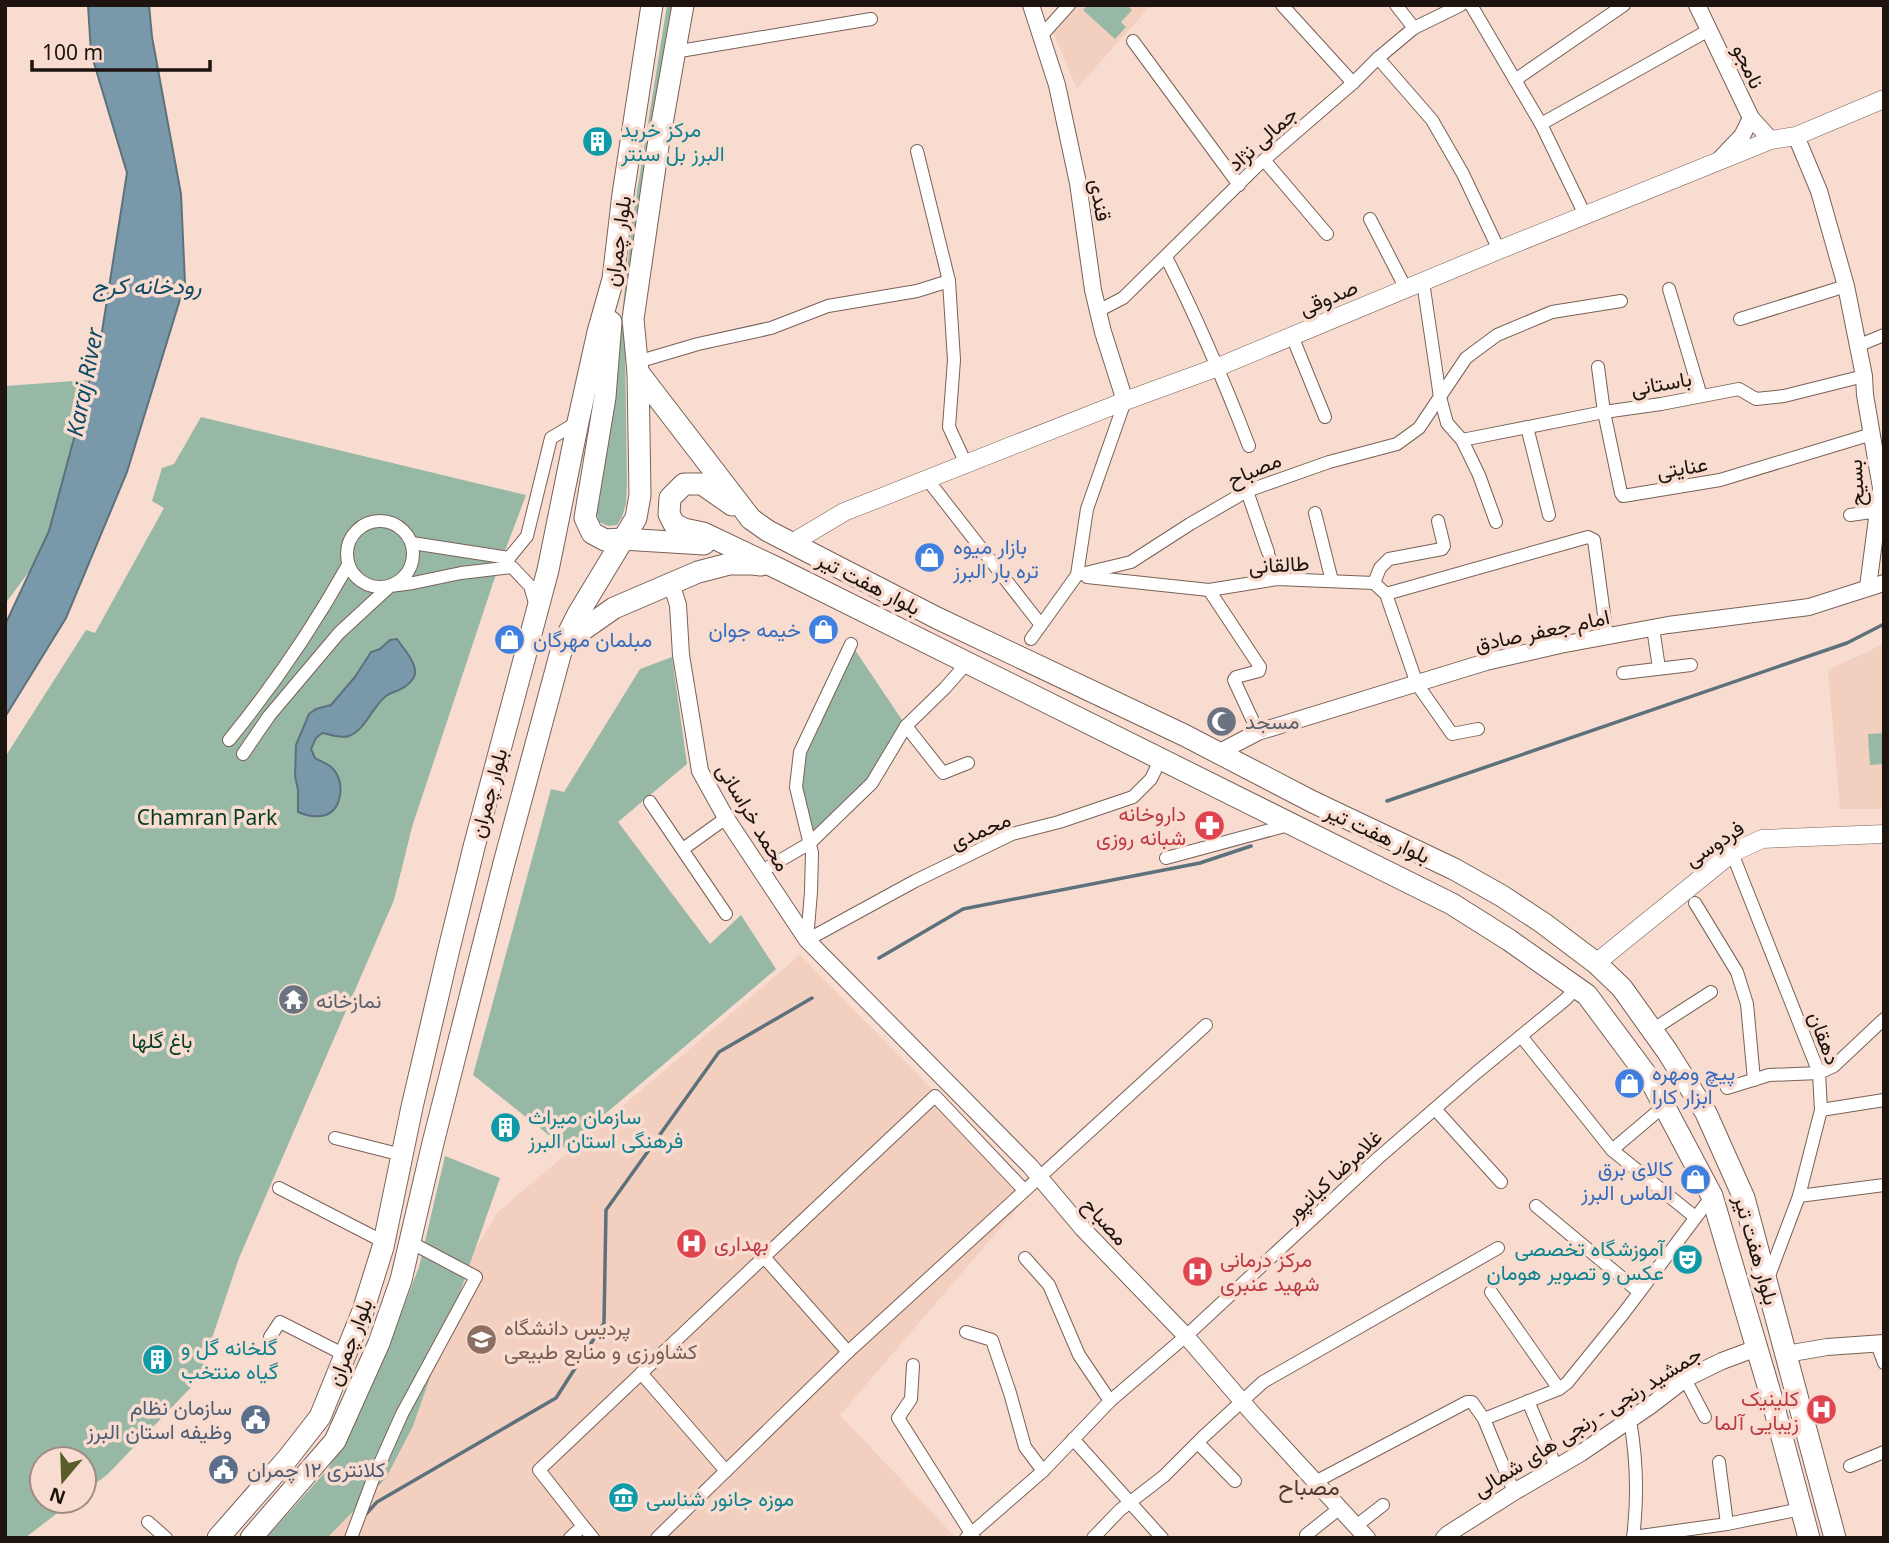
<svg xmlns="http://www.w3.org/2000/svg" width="1889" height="1543" viewBox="0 0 1889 1543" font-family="'Noto Sans',Vazirmatn,sans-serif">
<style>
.built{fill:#f2cfbf}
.green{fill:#98b8a6}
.water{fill:#7999ab;stroke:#5d717c;stroke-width:2}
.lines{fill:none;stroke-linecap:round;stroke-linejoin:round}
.stream{stroke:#5d717c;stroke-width:3.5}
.minor-casing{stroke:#796157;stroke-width:14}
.tertiary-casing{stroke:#796157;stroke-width:18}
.secondary-casing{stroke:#796157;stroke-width:19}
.primary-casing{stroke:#796157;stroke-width:23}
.minor{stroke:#fff;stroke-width:12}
.tertiary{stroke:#fff;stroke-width:16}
.secondary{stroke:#fff;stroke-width:18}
.primary{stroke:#fff;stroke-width:21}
.labels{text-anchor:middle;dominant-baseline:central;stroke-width:7;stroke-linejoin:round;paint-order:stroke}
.street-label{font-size:21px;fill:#1d130f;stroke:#f8dcd0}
.culture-label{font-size:21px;fill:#0d838f;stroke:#f8dcd0;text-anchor:start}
.shop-label{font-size:21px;fill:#366cbe;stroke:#f8dcd0;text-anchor:start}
.worship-label{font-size:21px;fill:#5b616d;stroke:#f8dcd0;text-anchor:start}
.health-label{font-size:21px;fill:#be3a42;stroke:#f8dcd0;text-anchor:end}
.park-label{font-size:21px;fill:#003e25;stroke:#f8dcd0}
.education-label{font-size:21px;fill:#785e54;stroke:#f8dcd0;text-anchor:start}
.service-label{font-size:21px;fill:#4e5e75;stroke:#f8dcd0;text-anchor:end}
.water-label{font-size:23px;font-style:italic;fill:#0e4b66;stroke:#f8dcd0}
.neighbourhood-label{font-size:23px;fill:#503a31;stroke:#f8dcd0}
</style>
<rect width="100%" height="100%" fill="#f8dcd0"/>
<g class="built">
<path d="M1074,5H1151L1077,88L1052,29Z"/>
<path d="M1884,644V809H1840L1828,670Z"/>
<path d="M800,955L1032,1191L840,1415L956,1538H283L471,1256L498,1212Z"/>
</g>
<g class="green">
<path d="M667,5H673L625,342L627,483L626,504L622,517L617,525L608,526L599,522L596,510L619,344L632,223Z"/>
<path d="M1088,5H1127L1132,10L1121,22L1126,27L1115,39L1083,10Z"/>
<path d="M88,380L45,550L5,604V386Z"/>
<path d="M201,417L526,495L493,583L412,827L394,900L239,1258L198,1380L108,1474L84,1492V1459H42V1501H73L25,1538H5V757L86,630L95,633L164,508L152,501L162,468L174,464Z"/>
<path d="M851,644L906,726L872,783L810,843L796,787L800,752Z"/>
<path d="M672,657L687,764L618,822L710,944L741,915L776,969L565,1148L473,1075L551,789L564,792L640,669Z"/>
<path d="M1884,733V764L1870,765L1868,734Z"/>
<path d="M445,1156L500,1178L413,1426L386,1478L327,1538H266L328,1469L377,1375L419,1267Z"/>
</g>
<g class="water">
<path d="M88,5H149L152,37L181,194L185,283L127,472L66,618L5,717V625L49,531L101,338L127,173L91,53Z"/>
<path d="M397,639C403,648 416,662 415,673C415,679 407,686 401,689C396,692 391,692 386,696C372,707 366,729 349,736C341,739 330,734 322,733L316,738L311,749L315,758C321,762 330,764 334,770C344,782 343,808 326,815C316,818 307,816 298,812V790L295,776L296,745L309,714L316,709L331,705L355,677L371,652L380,649L390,640Z"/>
</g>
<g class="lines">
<g class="stream">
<path d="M1387,801L1847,643L1884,624"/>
<path d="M879,958L963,909L1200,863L1251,846"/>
<path d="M366,1514L377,1502L556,1398L604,1323L606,1210L719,1052L812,998"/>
</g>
<defs>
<g id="minor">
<path d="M1282,5L1353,83"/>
<path d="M1396,5L1414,28"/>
<path d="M1471,5L1541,124L1585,215"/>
<path d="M1042,35L1069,5"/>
<path d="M1133,41L1239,185"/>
<path d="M674,52L871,19"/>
<path d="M1378,58L1432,120L1463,174L1499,250"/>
<path d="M1515,80L1624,5"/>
<path d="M1541,124L1709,30"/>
<path d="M917,151L949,281L954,360L949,427L966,464"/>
<path d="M1264,160L1327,234"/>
<path d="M1370,219L1406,289"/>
<path d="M1166,257C1197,318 1224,381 1249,446"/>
<path d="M1423,282L1440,397L1447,423L1462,440L1479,475L1496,522"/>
<path d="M1669,289L1701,396"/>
<path d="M1098,311L1123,298L1257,166L1353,83L1378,58L1414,28L1461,5"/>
<path d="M1740,319L1846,286"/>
<path d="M1292,336L1325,417"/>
<path d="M1857,346L1884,335"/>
<path d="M637,362L698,344L771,328L828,306L917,291L949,281"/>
<path d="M1598,367L1604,412L1621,493L1623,496L1720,480L1872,434"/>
<path d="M1527,427L1549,515"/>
<path d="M1462,440L1604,412L1661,404L1739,389L1756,399L1784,396L1864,376"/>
<path d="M927,479L1041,625"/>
<path d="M1247,491L1268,552"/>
<path d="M1315,513L1332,581"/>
<path d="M1850,515L1879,511"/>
<circle cx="380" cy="554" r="33"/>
<path d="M412,543L509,558"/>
<path d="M509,558L527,536L551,438L578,422"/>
<path d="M1270,558L1277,579"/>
<path d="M1077,575L1131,562L1190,524L1247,491L1329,462L1397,444L1419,428L1466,358L1497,335L1552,312L1621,301"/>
<path d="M1087,577L1209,590L1277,579L1374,583L1386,594L1417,684L1452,734L1478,729"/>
<path d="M1374,583L1380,568L1389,559L1442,549L1444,546L1438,521"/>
<path d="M1209,590L1260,667L1259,671L1236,677L1234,680L1258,732"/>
<path d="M1386,594L1588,537L1594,540L1607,637"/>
<path d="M1653,628L1659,668"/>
<path d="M1031,639L1077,575L1087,509L1125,401"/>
<path d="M1623,673L1691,665"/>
<path d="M906,726L943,773L968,763"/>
<path d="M229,740C274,685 314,626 348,565"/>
<path d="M243,754L269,716L339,633L390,586L413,583L461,573L512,567L530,586L536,606"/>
<path d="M650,802L726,914"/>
<path d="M683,849L726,818"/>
<path d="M1732,853L1819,1073L1821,1110L1799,1196L1767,1281"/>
<path d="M1166,858L1292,824"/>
<path d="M762,871L810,843L872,783L906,726L945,688L967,663"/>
<path d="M1695,903L1737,972L1747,1004L1754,1080"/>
<path d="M807,940L915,881L1012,834L1059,822L1133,797L1151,779L1161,758"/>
<path d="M807,940L811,892L812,853L796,787L800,752L851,644"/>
<path d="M1652,1030L1711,992"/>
<path d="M1521,1036L1612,1150L1695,1217"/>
<path d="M1727,1088L1769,1075L1819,1073L1834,1066L1884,1019"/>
<path d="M1435,1109L1501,1182"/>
<path d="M1821,1110L1884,1100"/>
<path d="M335,1138L402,1155"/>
<path d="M1612,1150L1664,1106"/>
<path d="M279,1188L384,1242"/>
<path d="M1799,1196L1884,1185"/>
<path d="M1536,1206L1639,1292"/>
<path d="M764,1257L935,1096L1024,1190"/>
<path d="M1025,1258L1049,1285L1079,1355L1110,1401"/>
<path d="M1491,1292L1559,1389"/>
<path d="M966,1332L992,1340L1010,1393L1025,1447L1043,1471"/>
<path d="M270,1337L280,1322L345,1355"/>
<path d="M1877,1344L1884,1363"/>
<path d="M848,1352L1206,1025"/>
<path d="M913,1365L911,1399L898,1418L974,1538"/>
<path d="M641,1373L726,1471"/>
<path d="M1685,1379L1705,1417"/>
<path d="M1528,1401L1556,1467"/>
<path d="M1484,1419L1559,1389L1567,1383L1623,1314L1712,1196"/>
<path d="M1630,1420C1637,1460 1638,1498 1633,1538"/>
<path d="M1073,1439L1162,1538"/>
<path d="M1198,1443L1235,1481"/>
<path d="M1719,1462L1727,1524"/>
<path d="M1850,1466L1884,1452"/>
<path d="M1315,1482L1467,1402H1472L1484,1419L1514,1492"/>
<path d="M148,1522L166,1538"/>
<path d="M583,1526L593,1538"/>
<path d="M1356,1526L1383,1505"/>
<path d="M1306,1535L1340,1508"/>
<path d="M1633,1537L1727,1524L1801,1509"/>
<path d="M351,1538L373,1479L402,1414L476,1277L410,1242"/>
<path d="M570,1538L583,1526L539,1470L764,1257L848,1352L657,1538"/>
<path d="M966,1538L1043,1471L1110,1401L1186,1336L1377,1159L1476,1073L1566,999L1576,988"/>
<path d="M1093,1538L1120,1510L1164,1476L1203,1437L1263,1382L1498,1248"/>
</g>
<g id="tertiary">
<path d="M1031,5L1057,85L1078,183L1093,290L1103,332L1125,401"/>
<path d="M1697,5L1751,118L1771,140"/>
<path d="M1796,136L1819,191L1846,286L1864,376L1865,395L1881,488L1868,587"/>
<path d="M1721,158L1742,136L1751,118"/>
<path d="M671,583L678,605L681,655L700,771L726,818L807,940L1030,1166L1083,1229L1186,1336L1253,1414L1367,1538"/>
<path d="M1218,753L1258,732L1486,662L1560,645L1668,625L1809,607L1884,583"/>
<path d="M1786,1354L1827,1347L1884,1343"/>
<path d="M1444,1538L1448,1534L1514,1492L1581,1453L1650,1406L1685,1379L1722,1361L1757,1348"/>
</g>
<g id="secondary">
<path d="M792,543L844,512L1125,401L1218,367L1499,250L1771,140L1796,136L1884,99"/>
<path d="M1596,963L1732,853L1762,839L1884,834"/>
</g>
<g id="primary">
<path d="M611,322L605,397L585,518L592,533L605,540L622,539L704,544"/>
<path d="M638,372L751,519L768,531L937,618L1184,735L1313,802L1454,869L1502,896L1543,923L1596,963L1622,988L1667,1051L1706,1113L1744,1198L1835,1538"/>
<path d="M732,505L702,484H684L670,498L669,514L674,524L684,529L703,533L781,570L1452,904L1509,940L1587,995L1651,1081L1712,1196L1771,1396L1809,1538"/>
<path d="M564,643L614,608L698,572L729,564H753L761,565"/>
<path d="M218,1538L288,1458L320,1417L363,1311L383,1247L412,1107L448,953L474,847L548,570L578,422L598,332L613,279L623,194L652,5"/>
<path d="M251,1538L335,1441L379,1343L401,1280L433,1143L504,863L563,644L578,614L636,518L640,495L638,372L633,319L658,146L683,5"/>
</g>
</defs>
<use href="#minor" class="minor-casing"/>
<use href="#tertiary" class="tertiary-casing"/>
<use href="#secondary" class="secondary-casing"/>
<use href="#primary" class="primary-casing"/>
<use href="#minor" class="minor"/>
<use href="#tertiary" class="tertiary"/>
<use href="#secondary" class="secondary"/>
<use href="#primary" class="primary"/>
</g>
<defs>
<symbol id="building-disc" viewBox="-11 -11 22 22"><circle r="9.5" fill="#0f9aa8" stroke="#f8dcd0"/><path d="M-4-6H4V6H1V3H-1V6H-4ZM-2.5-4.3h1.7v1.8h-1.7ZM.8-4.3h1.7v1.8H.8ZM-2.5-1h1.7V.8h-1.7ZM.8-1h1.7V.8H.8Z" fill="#fff"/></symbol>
<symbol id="shop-disc" viewBox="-11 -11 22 22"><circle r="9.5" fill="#3f7fe0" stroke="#f8dcd0"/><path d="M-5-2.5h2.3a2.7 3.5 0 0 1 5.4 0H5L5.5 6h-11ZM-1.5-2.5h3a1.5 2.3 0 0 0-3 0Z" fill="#fff"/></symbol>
<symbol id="mosque-disc" viewBox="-11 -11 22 22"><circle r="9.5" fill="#6b7280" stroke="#f8dcd0"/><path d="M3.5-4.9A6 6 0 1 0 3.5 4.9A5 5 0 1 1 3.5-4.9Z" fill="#fff"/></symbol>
<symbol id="pharmacy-disc" viewBox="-11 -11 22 22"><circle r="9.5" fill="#e0444e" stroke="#f8dcd0"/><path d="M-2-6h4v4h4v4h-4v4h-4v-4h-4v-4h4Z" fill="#fff"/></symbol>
<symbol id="temple-disc" viewBox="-11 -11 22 22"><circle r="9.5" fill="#6b7280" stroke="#f8dcd0"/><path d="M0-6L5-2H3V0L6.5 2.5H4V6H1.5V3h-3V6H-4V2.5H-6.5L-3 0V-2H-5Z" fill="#fff"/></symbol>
<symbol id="hospital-disc" viewBox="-11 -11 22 22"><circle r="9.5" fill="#e0444e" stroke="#f8dcd0"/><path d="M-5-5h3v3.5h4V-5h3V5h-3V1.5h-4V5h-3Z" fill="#fff"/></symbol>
<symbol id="theatre-disc" viewBox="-11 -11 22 22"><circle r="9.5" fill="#0f9aa8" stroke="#f8dcd0"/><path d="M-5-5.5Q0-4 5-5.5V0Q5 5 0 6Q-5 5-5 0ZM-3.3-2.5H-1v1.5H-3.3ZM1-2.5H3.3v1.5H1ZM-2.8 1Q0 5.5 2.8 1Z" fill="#fff"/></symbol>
<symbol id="university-disc" viewBox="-11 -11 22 22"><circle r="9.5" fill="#8d6e63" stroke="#f8dcd0"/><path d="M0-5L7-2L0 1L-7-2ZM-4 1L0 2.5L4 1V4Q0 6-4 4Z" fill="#fff"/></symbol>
<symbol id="civic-disc" viewBox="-11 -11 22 22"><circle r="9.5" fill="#5c6f8a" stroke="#f8dcd0"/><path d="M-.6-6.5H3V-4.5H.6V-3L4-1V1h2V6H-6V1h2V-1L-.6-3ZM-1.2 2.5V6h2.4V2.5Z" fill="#fff"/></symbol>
<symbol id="museum-disc" viewBox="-11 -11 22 22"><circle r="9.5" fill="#0f9aa8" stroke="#f8dcd0"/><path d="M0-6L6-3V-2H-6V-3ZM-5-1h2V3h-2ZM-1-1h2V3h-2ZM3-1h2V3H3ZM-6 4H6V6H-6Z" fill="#fff"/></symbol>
</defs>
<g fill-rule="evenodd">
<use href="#building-disc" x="580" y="124" width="35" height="35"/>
<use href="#shop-disc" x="912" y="540" width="35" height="35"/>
<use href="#shop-disc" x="806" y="612" width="35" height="35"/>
<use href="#shop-disc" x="492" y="622" width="35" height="35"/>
<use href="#mosque-disc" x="1204" y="704" width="35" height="35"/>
<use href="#pharmacy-disc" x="1192" y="808" width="35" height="35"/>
<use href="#temple-disc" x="276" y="982" width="35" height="35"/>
<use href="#shop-disc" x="1612" y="1066" width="35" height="35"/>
<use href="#building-disc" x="488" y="1110" width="35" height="35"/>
<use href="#shop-disc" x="1678" y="1162" width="35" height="35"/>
<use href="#hospital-disc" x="674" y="1226" width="35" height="35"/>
<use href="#theatre-disc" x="1670" y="1242" width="35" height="35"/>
<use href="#hospital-disc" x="1180" y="1254" width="35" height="35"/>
<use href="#university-disc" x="464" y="1322" width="35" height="35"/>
<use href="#building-disc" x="140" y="1342" width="35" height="35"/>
<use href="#hospital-disc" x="1804" y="1392" width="35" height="35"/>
<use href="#civic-disc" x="238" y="1402" width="35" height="35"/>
<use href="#civic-disc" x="206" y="1452" width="35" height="35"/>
<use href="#museum-disc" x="606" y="1480" width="35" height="35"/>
</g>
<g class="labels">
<g class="street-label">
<text transform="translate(1749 66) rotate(65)">نامجو</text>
<text transform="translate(1262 138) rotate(-42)">جمالی نژاد</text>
<text transform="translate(1101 200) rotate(81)">قندی</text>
<text transform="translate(617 241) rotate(-82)">بلوار چمران</text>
<text transform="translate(1328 297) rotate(-23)">صدوقی</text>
<text transform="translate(1661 383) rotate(-10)">باستانی</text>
<text transform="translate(1682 467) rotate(-9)">عنایتی</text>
<text transform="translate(1254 469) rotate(-23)">مصباح</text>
<text transform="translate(1855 483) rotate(-93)">بسیح</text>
<text transform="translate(1279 564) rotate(-3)">طالقانی</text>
<text transform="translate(869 583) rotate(27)">بلوار هفت تیر</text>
<text transform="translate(1542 630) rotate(-12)">امام جعفر صادق</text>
<text transform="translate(488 793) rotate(-75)">بلوار چمران</text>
<text transform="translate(754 817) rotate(59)">محمد خراسانی</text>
<text transform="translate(980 830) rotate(-23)">محمدی</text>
<text transform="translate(1378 833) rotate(25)">بلوار هفت تیر</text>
<text transform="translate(1714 843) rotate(-33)">فردوسی</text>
<text transform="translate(1825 1038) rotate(70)">دهقان</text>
<text transform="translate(1333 1175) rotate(-43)">غلامرضا کیانپور</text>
<text transform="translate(1106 1221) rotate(48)">مصباح</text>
<text transform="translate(1757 1250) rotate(74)">بلوار هفت تیر</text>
<text transform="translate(349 1342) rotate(-69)">بلوار چمران</text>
<text transform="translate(1587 1421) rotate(-32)">جمشید رنجی - رنجی های شمالی</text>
</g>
<g class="culture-label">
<text x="621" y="129">مرکز خرید<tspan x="621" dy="24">البرز بل سنتر</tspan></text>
<text x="528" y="1116">سازمان میراث<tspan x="528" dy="24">فرهنگی استان البرز</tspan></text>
<text x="1664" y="1248" text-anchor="end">آموزشگاه تخصصی<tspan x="1664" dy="24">عکس و تصویر هومان</tspan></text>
<text x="181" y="1347">گلخانه گل و<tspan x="181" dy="24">گیاه منتخب</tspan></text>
<text x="646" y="1498">موزه جانور شناسی</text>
</g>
<g class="shop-label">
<text x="953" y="546">بازار میوه<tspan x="953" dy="24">تره بار البرز</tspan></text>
<text x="801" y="629" text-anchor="end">خیمه جوان</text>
<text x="533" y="639">مبلمان مهرگان</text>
<text x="1652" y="1072">پیچ ومهره<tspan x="1652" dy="24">ابزار کارا</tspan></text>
<text x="1673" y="1168" text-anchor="end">کالای برق<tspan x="1673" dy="24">الماس البرز</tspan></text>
</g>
<g class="worship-label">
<text x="1245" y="721">مسجد</text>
<text x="316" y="1000">نمازخانه</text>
</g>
<g class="health-label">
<text x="1186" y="813">داروخانه<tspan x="1186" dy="24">شبانه روزی</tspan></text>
<text x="714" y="1243" text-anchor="start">بهداری</text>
<text x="1220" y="1259" text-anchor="start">مرکز درمانی<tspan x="1220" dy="24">شهید عنبری</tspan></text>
<text x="1799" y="1398">کلینیک<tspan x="1799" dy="24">زیبایی آلما</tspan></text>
</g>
<g class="park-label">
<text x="207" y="817">Chamran Park</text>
<text x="162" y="1040">باغ گلها</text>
</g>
<g class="education-label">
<text x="504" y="1327">پردیس دانشگاه<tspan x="504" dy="24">کشاورزی و منابع طبیعی</tspan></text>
</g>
<g class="service-label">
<text x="232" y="1407">سازمان نظام<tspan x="232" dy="24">وظیفه استان البرز</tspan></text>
<text x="247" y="1469" text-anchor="start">کلانتری ۱۲ چمران</text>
</g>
<g class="water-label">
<text x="147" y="285">رودخانه کرج</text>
<text transform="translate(84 382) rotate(-79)">Karaj River</text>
</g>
<g class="neighbourhood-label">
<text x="1309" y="1486">مصباح</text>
</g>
</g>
<rect width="1889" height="1543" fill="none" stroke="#1d130f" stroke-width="14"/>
<g transform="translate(63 1480) rotate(199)"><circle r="33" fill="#f8dcd0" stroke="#a08c83" stroke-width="2"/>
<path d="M0-5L12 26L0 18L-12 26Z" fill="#595d2a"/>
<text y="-10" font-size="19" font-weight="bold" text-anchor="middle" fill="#1d130f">N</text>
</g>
<path d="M32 60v10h178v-10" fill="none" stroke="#1d130f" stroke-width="3.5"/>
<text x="42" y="60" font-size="21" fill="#1d130f" stroke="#f8dcd0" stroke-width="5" paint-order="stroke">100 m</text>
</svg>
